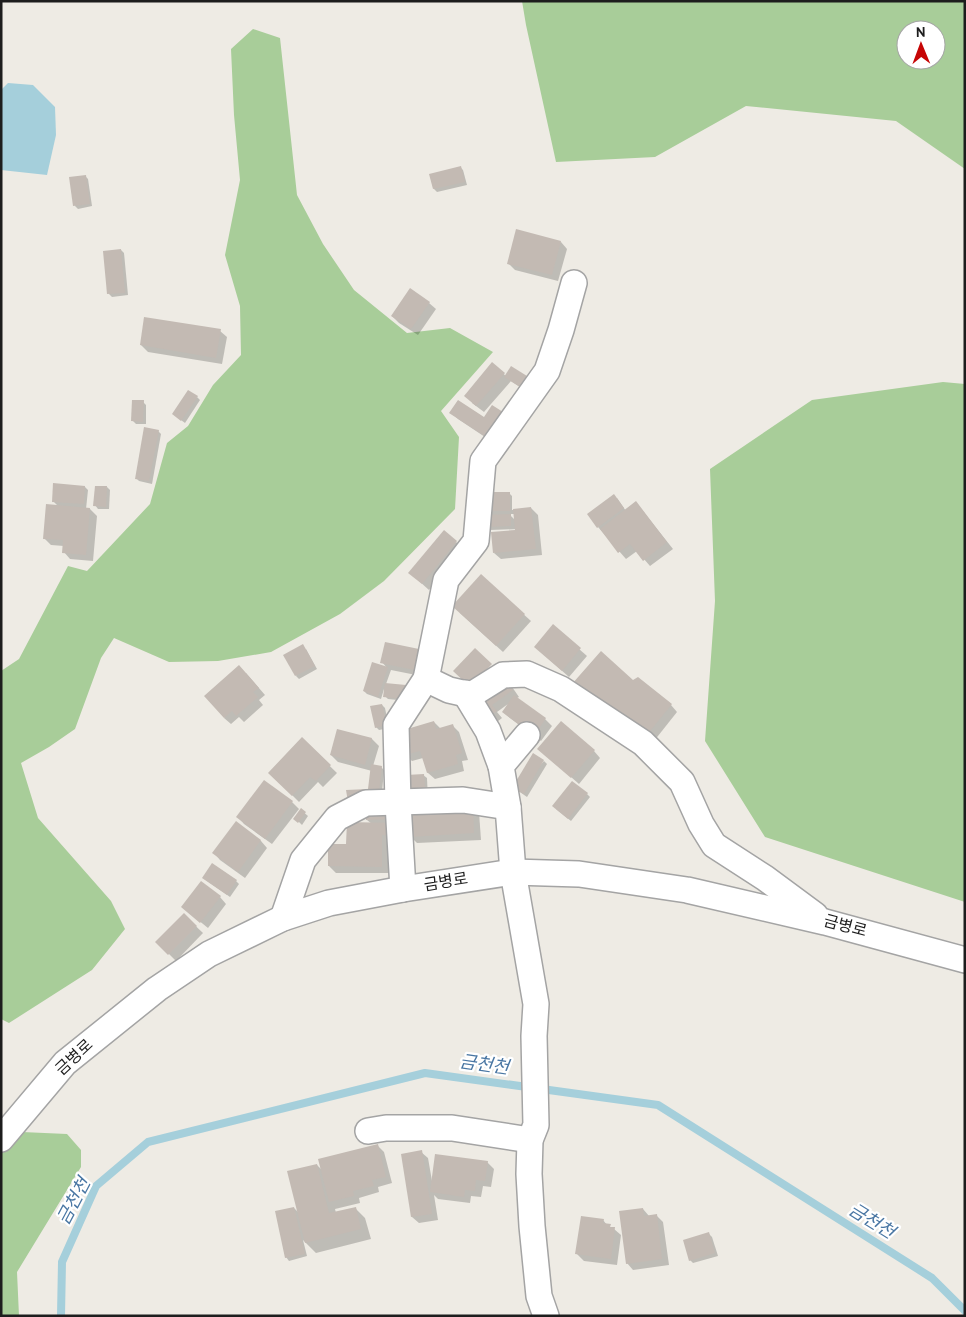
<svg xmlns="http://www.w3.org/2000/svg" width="966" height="1317" viewBox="0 0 966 1317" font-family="Overpass,'Noto Sans KR',sans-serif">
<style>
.forest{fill:#a8cd99;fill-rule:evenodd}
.water{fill:#a5cfdb}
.shadow{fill:#0003;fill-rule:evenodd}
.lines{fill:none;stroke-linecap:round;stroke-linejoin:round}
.stream{stroke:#a5cfdb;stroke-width:8}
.building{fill:#c3bab3}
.minor-casing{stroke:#a4a4a4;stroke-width:28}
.minor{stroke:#fff;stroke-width:25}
.labels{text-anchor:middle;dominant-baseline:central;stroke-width:4.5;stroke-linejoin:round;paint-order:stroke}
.street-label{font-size:16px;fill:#1d1d1d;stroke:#fff}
.water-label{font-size:18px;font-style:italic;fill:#4976a3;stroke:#fff}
</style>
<rect width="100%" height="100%" fill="#eeebe4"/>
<g class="forest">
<path d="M522,1H965V169L896,121L746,106L655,157L556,162L526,25ZM906,30H936V60H906Z"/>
<path d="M253,29L280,38L297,195L323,244L354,290L407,333L450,328L493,352L441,411L459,437L455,509L384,581L340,614L271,652L218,661L169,662L114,638L101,658L75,729L49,747L21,763L38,818L111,901L125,929L92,970L9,1023L1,1019V671L19,659L68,566L87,571L150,504L167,443L188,426L213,385L241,355L240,306L225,255L240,180L234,115L231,49Z"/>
<path d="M943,382L965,384V902L765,837L705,741L715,601L710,469L812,400Z"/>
<path d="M22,1132L67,1134L81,1150V1167L17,1272L19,1316H1V1154Z"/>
</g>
<path class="water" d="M8,83L33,85L55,107L56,135L47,175L1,170V90Z"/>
<g class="shadow">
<path d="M460,167L463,170L467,185L437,192L434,189L430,175Z"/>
<path d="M85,176L88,179L92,206L78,209L75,206Z"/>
<path d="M561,242L567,249L558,281L515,270L508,263Z"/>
<path d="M121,250L124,253L128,295L112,297L109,294Z"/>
<path d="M429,303L436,309L418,335L399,323L392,316Z"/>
<path d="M220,331L227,337L222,364L148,352L141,345Z"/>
<path d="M492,364L506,376L526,377L529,380L523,389L511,381L484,412L472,403Z"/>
<path d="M197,397L200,400L185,423L177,417Z"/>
<path d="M458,401L494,443L458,419L451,412Z"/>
<path d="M143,402L146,405V424H136L133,421Z"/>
<path d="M158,431L161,434L152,484L139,481L136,478Z"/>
<path d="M85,487L88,490L86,509H90L97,516L93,561L70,559L64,552V546L51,545L44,538L58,506L53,501Z"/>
<path d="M107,487L110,490L109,509H98L95,505Z"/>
<path d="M509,493L512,496V510L531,508L538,515L542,555L501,559L494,553L519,531V529L490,530L487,527V511ZM509,514H514L515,520Z"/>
<path d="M617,498L626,511L642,510L673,549L650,566L637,551L626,559L598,527Z"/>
<path d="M456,542L463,548L429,590L410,573Z"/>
<path d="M481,576L531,621L503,652L460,613Z"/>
<path d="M553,626L587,656L569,677L542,653Z"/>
<path d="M306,649L317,669L299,679L296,676Z"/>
<path d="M418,650L425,657L421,676L391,670L386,684L405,686L408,689L407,701L388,699L385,696L384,689L381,699L367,694L364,691L387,668L382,662Z"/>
<path d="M246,673L265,695L259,700L263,705L244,722L239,717L231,724L224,718Z"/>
<path d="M633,681L671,705L677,712L654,741L625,718Z"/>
<path d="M510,684L519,697L517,698L545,719L552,726L541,741L510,718L503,712L508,704L497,712L502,718L493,725L472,699Z"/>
<path d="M382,705L385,708L389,728L379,730L376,727Z"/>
<path d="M434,722L441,729L452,725L459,732L468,760L462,761L464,771L435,779L428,773L423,758L412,761L406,755Z"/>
<path d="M338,730L372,739L379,746L373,766L381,767L384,770L381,803L372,771L338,762L331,755Z"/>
<path d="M302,739L337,773L323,787L318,782L299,802L270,773Z"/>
<path d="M594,751L600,758L579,784L546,755Z"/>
<path d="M544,761L547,764L527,797L517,790Z"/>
<path d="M423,775L427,778L428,800L412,802Z"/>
<path d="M587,794L590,797L571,821L556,809Z"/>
<path d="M292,802L299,809L272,844L244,824L238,817Z"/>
<path d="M301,810L308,816L302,825L298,821Z"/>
<path d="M396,811V821L386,822L388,841V873H336L329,866L347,846L372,824L367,820Z"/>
<path d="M479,812L481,840L417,843L410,836Z"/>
<path d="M236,823L261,841L267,848L245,878L220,860L214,853Z"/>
<path d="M206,880L236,881L239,884L230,897Z"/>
<path d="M220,897L226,904L208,928L182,907Z"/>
<path d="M184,915L203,933L176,961L157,942Z"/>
<path d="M377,1145L384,1152L392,1183L378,1187L379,1192L359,1198L360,1203L335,1209L336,1213L355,1208L365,1218L371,1239L316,1253L303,1240L307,1256L289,1261L286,1257L294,1208L299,1213L317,1165L322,1170Z"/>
<path d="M421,1152L428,1158L432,1181L487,1162L494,1169L491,1187L483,1186L481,1197L471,1196L470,1203L438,1199L434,1195L438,1220L419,1223L412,1217Z"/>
<path d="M643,1209L649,1216L656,1215L663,1222L669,1265L633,1270L627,1263Z"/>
<path d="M603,1220L607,1225L614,1229L621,1235L617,1265L584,1261L577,1254Z"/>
<path d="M709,1234L712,1237L718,1256L693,1263L690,1260Z"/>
</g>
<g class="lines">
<path class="stream" d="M61,1316L62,1262L96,1186L148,1142L425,1073L658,1105L932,1278L965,1311"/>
</g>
<g class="building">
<path d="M461,166L465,182L433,189L429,174Z"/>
<path d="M86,175L90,204L73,206L69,177Z"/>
<path d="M516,229L561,241L552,275L507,264Z"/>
<path d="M121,249L125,293L107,294L103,251Z"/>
<path d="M410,288L430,302L411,329L391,316Z"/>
<path d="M144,317L221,329L216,358L140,345Z"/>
<path d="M492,362L505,373L476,406L464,396Z"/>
<path d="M511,366L527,376L520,387L504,377Z"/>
<path d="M188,390L198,396L181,421L172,414Z"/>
<path d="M132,400H144L143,422L131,421Z"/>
<path d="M458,400L484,417L492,405L503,412L486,437L449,413Z"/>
<path d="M144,427L159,430L149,481L135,479Z"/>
<path d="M53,483L85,486L84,504L52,502Z"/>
<path d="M95,486H107L106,507L93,506Z"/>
<rect x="485" y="492" width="25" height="19"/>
<path d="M614,494L624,508L597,528L587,514Z"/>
<path d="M636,501L667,542L643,561L630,544L618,553L600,529Z"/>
<path d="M46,504L90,508L86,555L62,553L63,540L43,539Z"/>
<path d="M531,507L536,549L493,553L491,532L515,530L513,509Z"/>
<path d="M511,514V526L485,527V515Z"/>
<path d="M444,530L457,541L422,584L408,573Z"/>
<path d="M481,574L525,614L496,646L452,606Z"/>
<path d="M553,624L581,648L562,671L534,647Z"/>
<path d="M385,642L419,649L415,670L380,663Z"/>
<path d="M303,644L315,666L295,676L283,655Z"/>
<path d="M475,648L492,664L470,687L453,671Z"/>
<path d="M601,651L633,680L638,677L672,704L646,736L572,684Z"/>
<path d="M372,662L388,667L378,697L363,691Z"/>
<path d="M239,665L259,688L253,692L258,697L236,716L232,711L224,718L204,696Z"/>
<path d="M503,676L513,690L492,705L497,711L485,719L470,699Z"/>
<path d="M385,683L406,685L404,699L383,697Z"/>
<path d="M514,695L546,718L534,736L502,712Z"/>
<path d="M382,704L387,725L375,728L370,706Z"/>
<path d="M434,721L436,729L453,724L462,753L456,755L458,764L427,773L420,751L404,755L397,732Z"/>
<path d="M561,721L595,750L571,778L537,749Z"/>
<path d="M337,729L372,738L365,765L330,755Z"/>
<path d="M302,737L331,765L316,781L310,777L292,796L268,773Z"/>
<path d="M533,753L544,760L524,794L512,788Z"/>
<path d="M371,764L382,766L378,801L348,802L346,790L368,789Z"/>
<path d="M424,774L426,797L408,799L406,775Z"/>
<path d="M264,780L293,801L265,839L236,817Z"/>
<path d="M572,781L588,793L568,819L552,806Z"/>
<path d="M473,804L474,833L409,837L408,807Z"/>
<path d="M393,806L394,819L366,820V808Z"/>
<path d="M301,808L306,812L298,823L293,819Z"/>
<path d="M236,821L261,840L238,872L212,853Z"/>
<path d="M347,822L396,823V836L382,835V867L328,866V844H346Z"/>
<path d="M212,863L237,880L227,895L202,878Z"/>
<path d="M201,881L221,896L200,923L181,907Z"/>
<path d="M184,913L197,926L168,955L155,942Z"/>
<path d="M378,1144L386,1177L372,1180L374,1186L353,1191L354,1196L329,1202L318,1159Z"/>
<path d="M422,1150L432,1214L411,1217L401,1154Z"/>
<path d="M435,1154L488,1161L485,1181L476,1180L475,1191L465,1190L464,1197L430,1192Z"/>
<path d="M317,1164L329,1213L356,1207L361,1229L305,1243L287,1171Z"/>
<path d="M294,1207L305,1254L285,1258L275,1211Z"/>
<path d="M643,1208L644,1216L657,1214L662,1259L626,1264L619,1211Z"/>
<path d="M581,1216L604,1219L603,1223L611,1224L610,1227H615L611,1259L575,1254Z"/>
<path d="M709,1232L715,1253L689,1261L683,1240Z"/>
</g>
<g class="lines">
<defs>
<g id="minor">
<path d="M426,679L449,690L471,695L503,675L527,674L561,689L643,743L682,782L701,824L714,845L765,878L815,915"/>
<path d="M465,693L488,731L501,766"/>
<path d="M508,807L501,766L527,735"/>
<path d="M403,889L398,803L396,725L426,679L446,580L476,541L483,461L547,371L561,330L574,283"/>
<path d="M283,918L303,860L337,818L366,803L463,800L508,807L513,872L536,1004L534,1036L536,1125L530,1140L529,1174L532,1226L539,1296L546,1316"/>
<path d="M368,1131L386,1128H452L530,1140"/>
<path d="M1,1139L65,1063L157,989L209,954L283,918L329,903L403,889L513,872L579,874L687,890L825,922L965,960"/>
</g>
</defs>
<use href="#minor" class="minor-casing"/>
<use href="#minor" class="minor"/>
</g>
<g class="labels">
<g class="street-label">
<text transform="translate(446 883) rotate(-9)">금병로</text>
<text transform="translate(845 927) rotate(15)">금병로</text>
<text transform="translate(75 1058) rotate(-43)">금병로</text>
</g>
<g class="water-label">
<text transform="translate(484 1066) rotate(8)">금천천</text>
<text transform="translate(75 1202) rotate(-62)">금천천</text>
<text transform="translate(871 1222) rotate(32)">금천천</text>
</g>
</g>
<rect width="966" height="1317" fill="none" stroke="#1d1d1d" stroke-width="5"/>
<g transform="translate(921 45) rotate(359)"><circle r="24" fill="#ffffff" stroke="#a5a5a5"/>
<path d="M0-4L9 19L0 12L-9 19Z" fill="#c60505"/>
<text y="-8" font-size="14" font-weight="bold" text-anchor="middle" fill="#1d1d1d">N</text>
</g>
</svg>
